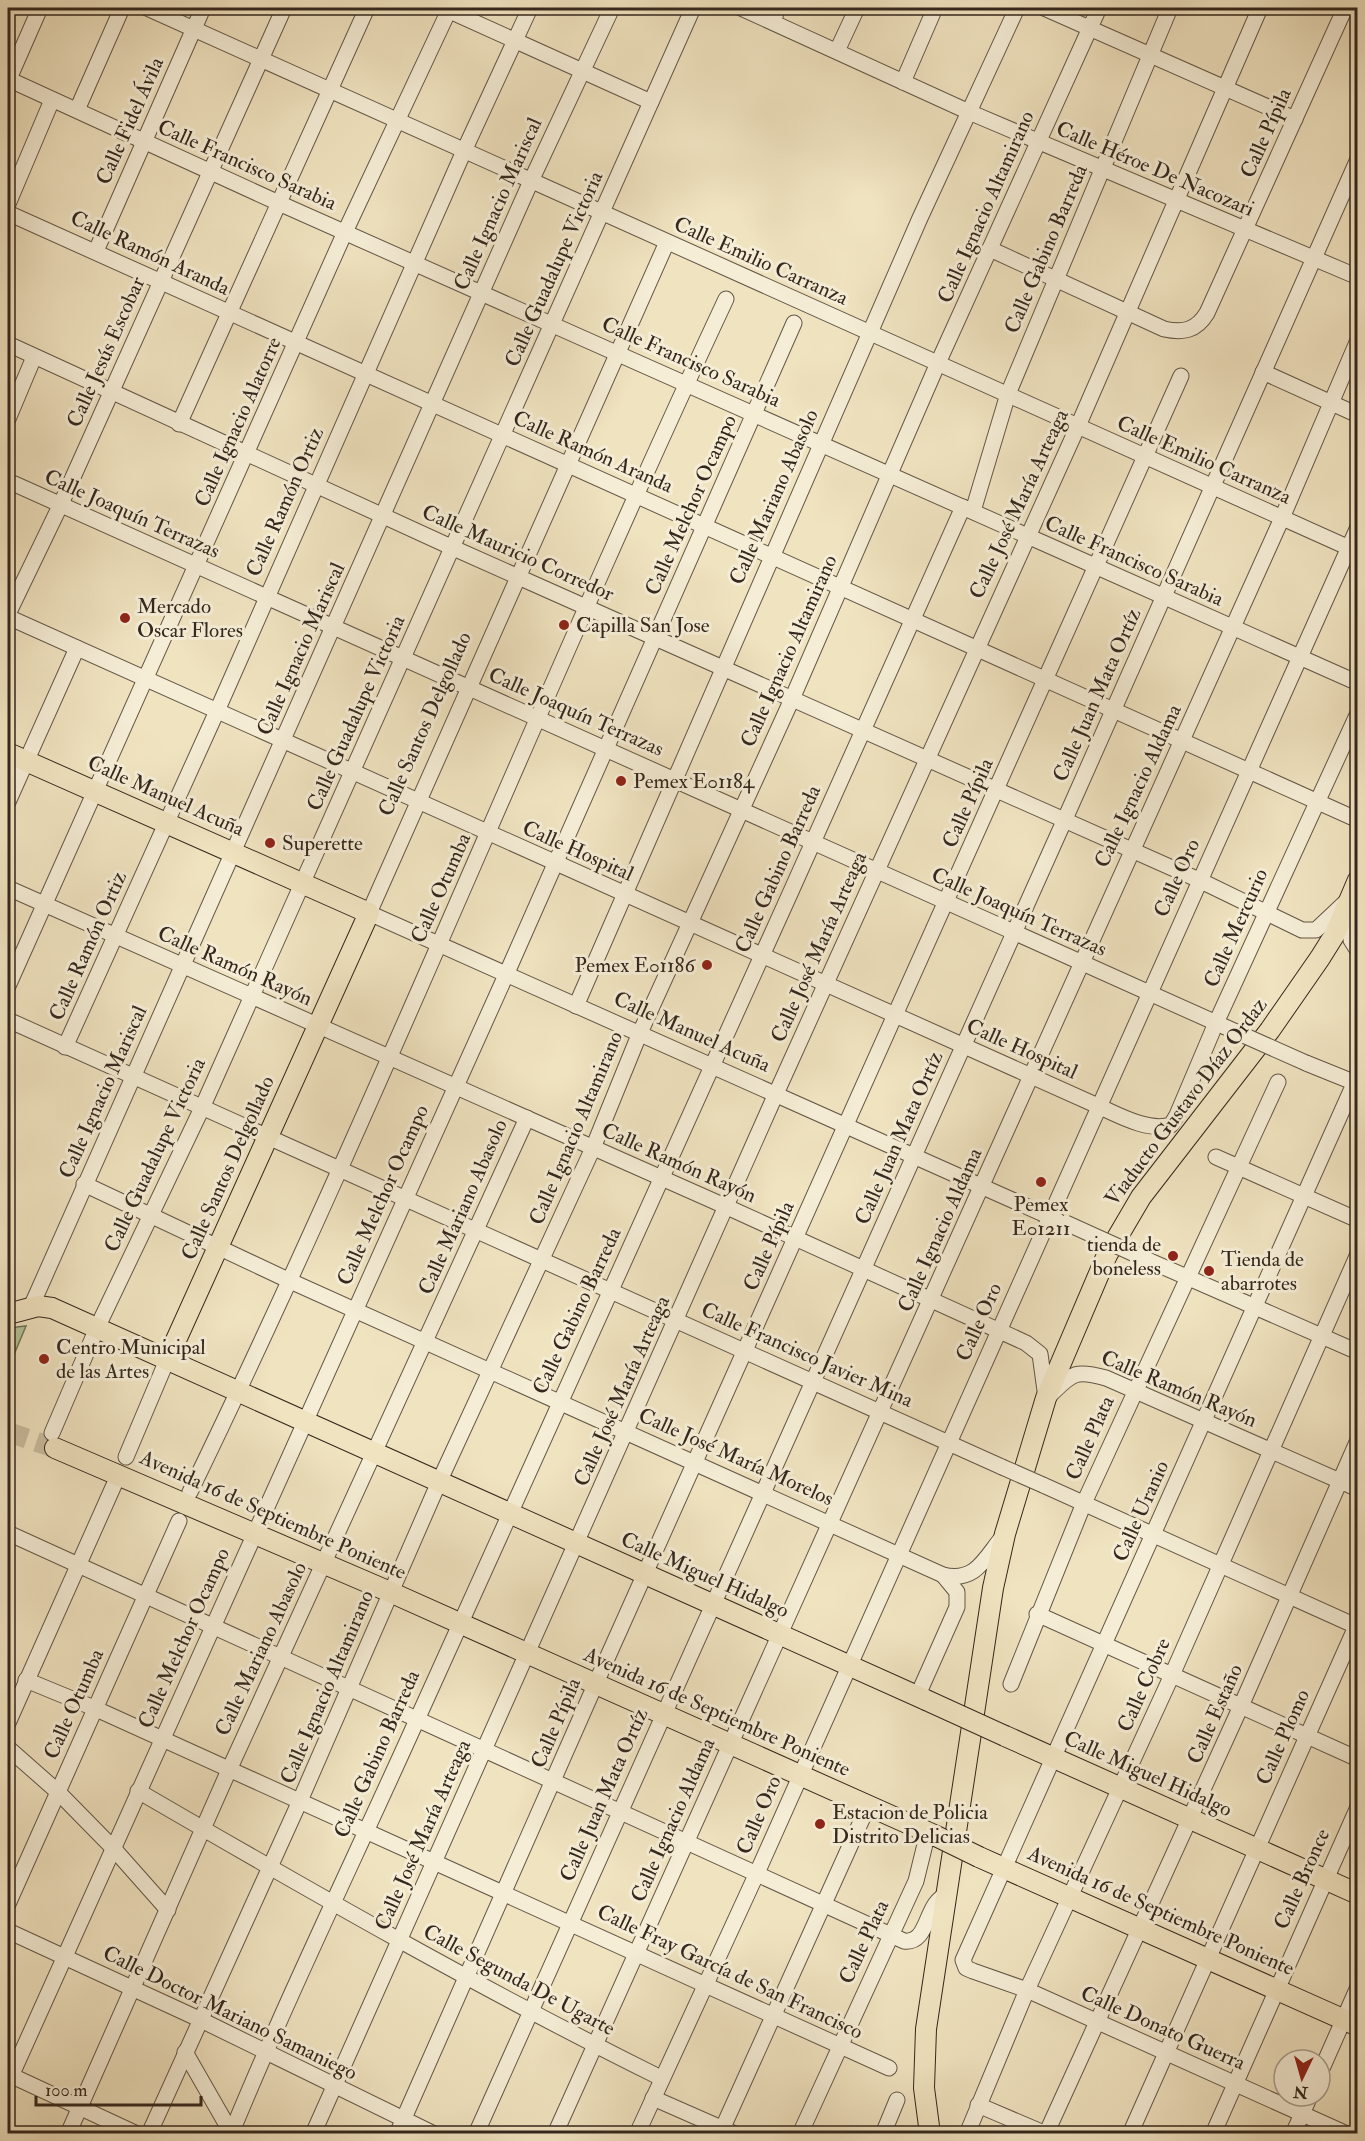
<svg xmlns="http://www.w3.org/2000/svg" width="1365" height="2141" viewBox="0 0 1365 2141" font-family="'IM FELL Double Pica',serif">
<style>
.green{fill:#b4c597;stroke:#74765a;stroke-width:1.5}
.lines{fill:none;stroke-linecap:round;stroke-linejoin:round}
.major-tunnel{stroke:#cabd9f;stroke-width:20;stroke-dasharray:20 10;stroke-linecap:butt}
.minor-casing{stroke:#635646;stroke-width:17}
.major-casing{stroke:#34271d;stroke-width:22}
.minor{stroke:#f5edd6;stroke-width:15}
.major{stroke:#f0e3c0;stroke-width:20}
.minor-bridge-casing{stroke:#635646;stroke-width:17;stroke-linecap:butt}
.major-bridge-casing{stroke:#34271d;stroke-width:22;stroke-linecap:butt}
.minor-bridge{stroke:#f5edd6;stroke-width:15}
.major-bridge{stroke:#f0e3c0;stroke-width:20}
.poi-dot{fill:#8f2418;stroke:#f5edd6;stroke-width:2}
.labels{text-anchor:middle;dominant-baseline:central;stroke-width:6;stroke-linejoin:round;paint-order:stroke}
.street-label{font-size:21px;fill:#34271d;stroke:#f5edd6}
.poi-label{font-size:21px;fill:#34271d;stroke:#f5edd6;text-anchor:start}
</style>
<rect width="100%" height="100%" fill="#f0e3c0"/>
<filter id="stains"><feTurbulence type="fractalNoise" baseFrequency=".00333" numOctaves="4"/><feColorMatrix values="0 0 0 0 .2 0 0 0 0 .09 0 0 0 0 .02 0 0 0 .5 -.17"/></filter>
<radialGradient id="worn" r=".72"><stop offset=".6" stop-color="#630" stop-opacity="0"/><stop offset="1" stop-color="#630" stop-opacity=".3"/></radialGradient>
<path class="green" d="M26,1326L8,1369V1328Z"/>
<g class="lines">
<path class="major-tunnel" d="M8,1432L55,1448"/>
<defs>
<g id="minor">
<path d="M147,8L1356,551"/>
<path d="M443,8L651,102"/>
<path d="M741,8L969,112L1358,277"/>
<path d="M1044,8L1295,119"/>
<path d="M773,21L778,8"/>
<path d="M837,51L857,8"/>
<path d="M8,79L281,204L1358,683"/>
<path d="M8,81L40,8"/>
<path d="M903,82L935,8"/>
<path d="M77,110L122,8"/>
<path d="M8,204L52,100"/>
<path d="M8,213L1358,820"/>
<path d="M667,242L369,913L1057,1220"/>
<path d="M990,249L1164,329C1183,333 1196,331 1207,313L1345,8"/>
<path d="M96,251L203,8"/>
<path d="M8,344L451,547L1199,880L1302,930H1316L1350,898"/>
<path d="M1263,372L1358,415"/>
<path d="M8,419L34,357"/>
<path d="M179,424L367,8"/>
<path d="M8,481L1223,1026"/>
<path d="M973,511L1008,394L1170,8"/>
<path d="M8,614L60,506L284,8"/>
<path d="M8,617L1098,1106C1118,1115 1148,1132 1171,1125L1177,1115L1216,1023L1358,713"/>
<path d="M8,802L77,648"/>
<path d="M8,888L727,1207L1026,1343L1040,1354L1046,1398"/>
<path d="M1350,904L1351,940L1358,951"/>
<path d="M8,986L345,232L450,8"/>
<path d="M576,1006L920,218L1017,8"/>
<path d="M8,1020L1002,1467"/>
<path d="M65,1047L217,711L464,151L530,8"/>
<path d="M1306,1063L1358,1084"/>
<path d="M1216,1157L1358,1220"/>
<path d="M84,1184L288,1280L943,1575L957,1592V1607L917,1697"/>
<path d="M1150,1261L1358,1352"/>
<path d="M31,1307L531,181L612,8"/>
<path d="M1049,1396C1072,1374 1073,1369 1106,1378L1358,1489"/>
<path d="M52,1433L97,1328L202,1108L693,8"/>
<path d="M126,1457L167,1360"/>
<path d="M1043,1485L1358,1627"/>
<path d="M190,1492C380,1100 541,694 726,299"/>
<path d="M8,1533L904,1941C930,1944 924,1902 948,1894"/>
<path d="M943,1575C977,1583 985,1557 1005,1534"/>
<path d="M1037,1614L1358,1759"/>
<path d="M26,1680L94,1708L889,2068"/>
<path d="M1011,1684L1084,1503L1278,1082"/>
<path d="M8,1723L114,1485"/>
<path d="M8,1748L58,1792L113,1848L168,1910"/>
<path d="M138,1791C310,1891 483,1990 661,2078"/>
<path d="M8,1904L179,1521"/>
<path d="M8,1931L199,2019L434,2134"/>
<path d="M185,2052L232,2134"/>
<path d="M1320,2073L1358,1987"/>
<path d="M8,2074L137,2134"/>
<path d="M8,2083L506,975L794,323"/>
<path d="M653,2098L735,2134"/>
<path d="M978,2105L1046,2134"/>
<path d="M68,2134L229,1770L527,1118"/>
<path d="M149,2134L299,1803L439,1482L593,1148L639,1035L792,699L938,363L1099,8"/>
<path d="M231,2134C287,1998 351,1866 411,1733C593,1323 782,917 963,507"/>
<path d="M313,2134L775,1096L1078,426L1260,8"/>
<path d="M397,2134L596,1683L1181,376"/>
<path d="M476,2134L1065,819L1358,159"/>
<path d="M555,2134L1282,518L1358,340"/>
<path d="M637,2134L757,1873L1358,527"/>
<path d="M720,2134L868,1806"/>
<path d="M800,2134L916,1881L928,1832"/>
<path d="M883,2134L897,2100"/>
<path d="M967,2134L1027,1990L1172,1675L1358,1254"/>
<path d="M1046,2134L1241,1706L1358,1440"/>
<path d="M1130,2134L1358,1622"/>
<path d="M1213,2134L1358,1807"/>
<path d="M1293,2134L1310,2096"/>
<path d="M1347,2134L1027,1990L973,1971L966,1968L963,1960L1358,1075"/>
</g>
<g id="major">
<path d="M8,753L369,913L167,1360"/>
<path d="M8,1314L38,1306L52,1308L926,1700"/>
<path d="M55,1448L390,1592L934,1835"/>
<path d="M1005,1736L1358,1894"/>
<path d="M979,1857L1358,2026"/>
<path d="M930,2134L924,2088L926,2029L993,1588L1005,1534L1046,1398L1107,1255L1141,1197L1270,1030L1320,958L1335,934L1358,880"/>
</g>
</defs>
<use href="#minor" class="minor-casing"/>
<use href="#major" class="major-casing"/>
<use href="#minor" class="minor"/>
<use href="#major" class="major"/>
<defs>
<g id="minor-bridge">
<path d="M1223,1026L1306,1063"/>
<path d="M1066,1223L1150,1261"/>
<path d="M1002,1467L1043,1485"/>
</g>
<g id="major-bridge">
<path d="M926,1700L1005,1736"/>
<path d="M934,1835L979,1857"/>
</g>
</defs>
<use href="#minor-bridge" class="minor-bridge-casing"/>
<use href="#major-bridge" class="major-bridge-casing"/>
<use href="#minor-bridge" class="minor-bridge"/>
<use href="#major-bridge" class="major-bridge"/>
</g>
<g class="poi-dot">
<circle cx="125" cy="618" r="6"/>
<circle cx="564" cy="625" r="6"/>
<circle cx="621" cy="781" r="6"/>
<circle cx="270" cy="843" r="6"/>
<circle cx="707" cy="965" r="6"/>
<circle cx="1041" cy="1182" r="6"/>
<circle cx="1173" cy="1256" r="6"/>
<circle cx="1209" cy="1271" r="6"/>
<circle cx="44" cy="1359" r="6"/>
<circle cx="820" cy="1824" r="6"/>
</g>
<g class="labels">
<g class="street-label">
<text transform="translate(130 121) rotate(-66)">Calle Fidel Ávila</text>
<text transform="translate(1266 133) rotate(-66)">Calle Pípila</text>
<text transform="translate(247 165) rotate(24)">Calle Francisco Sarabia</text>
<text transform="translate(1155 169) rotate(23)">Calle Héroe De Nacozari</text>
<text transform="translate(498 204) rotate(-66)">Calle Ignacio Mariscal</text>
<text transform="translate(986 207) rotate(-66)">Calle Ignacio Altamirano</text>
<text transform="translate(1046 249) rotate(-67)">Calle Gabino Barreda</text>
<text transform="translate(150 253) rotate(25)">Calle Ramón Aranda</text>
<text transform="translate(761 261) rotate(24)">Calle Emilio Carranza</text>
<text transform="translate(554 269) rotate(-66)">Calle Guadalupe Victoria</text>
<text transform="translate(106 352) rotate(-66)">Calle Jesús Escobar</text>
<text transform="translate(691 362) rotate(24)">Calle Francisco Sarabia</text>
<text transform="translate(238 422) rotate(-66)">Calle Ignacio Alatorre</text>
<text transform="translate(593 452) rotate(24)">Calle Ramón Aranda</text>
<text transform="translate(1204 460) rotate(24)">Calle Emilio Carranza</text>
<text transform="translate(774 497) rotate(-66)">Calle Mariano Abasolo</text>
<text transform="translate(285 502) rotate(-66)">Calle Ramón Ortiz</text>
<text transform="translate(1019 504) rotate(-65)">Calle José María Arteaga</text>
<text transform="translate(691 505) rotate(-66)">Calle Melchor Ocampo</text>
<text transform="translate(132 514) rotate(24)">Calle Joaquín Terrazas</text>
<text transform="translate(518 553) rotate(24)">Calle Mauricio Corredor</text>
<text transform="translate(1134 561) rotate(24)">Calle Francisco Sarabia</text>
<text transform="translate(301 649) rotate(-66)">Calle Ignacio Mariscal</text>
<text transform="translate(789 651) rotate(-66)">Calle Ignacio Altamirano</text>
<text transform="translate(1097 695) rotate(-66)">Calle Juan Mata Ortíz</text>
<text transform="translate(576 712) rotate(24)">Calle Joaquín Terrazas</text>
<text transform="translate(356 713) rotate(-66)">Calle Guadalupe Victoria</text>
<text transform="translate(425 724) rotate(-66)">Calle Santos Delgollado</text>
<text transform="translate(1138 786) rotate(-65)">Calle Ignacio Aldama</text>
<text transform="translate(166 796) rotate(24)">Calle Manuel Acuña</text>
<text transform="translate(968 803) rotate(-66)">Calle Pípila</text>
<text transform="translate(578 851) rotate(24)">Calle Hospital</text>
<text transform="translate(778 869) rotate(-66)">Calle Gabino Barreda</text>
<text transform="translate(1177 878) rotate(-66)">Calle Oro</text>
<text transform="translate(441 888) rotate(-66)">Calle Otumba</text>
<text transform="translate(1019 912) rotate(24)">Calle Joaquín Terrazas</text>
<text transform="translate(1236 928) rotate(-66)">Calle Mercurio</text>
<text transform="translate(88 946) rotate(-66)">Calle Ramón Ortiz</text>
<text transform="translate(819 947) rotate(-66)">Calle José María Arteaga</text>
<text transform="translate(235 966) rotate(24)">Calle Ramón Rayón</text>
<text transform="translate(692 1032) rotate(24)">Calle Manuel Acuña</text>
<text transform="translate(1022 1049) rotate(24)">Calle Hospital</text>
<text transform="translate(103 1092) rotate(-66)">Calle Ignacio Mariscal</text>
<text transform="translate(1186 1102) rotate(-53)">Viaducto Gustavo Díaz Ordaz</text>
<text transform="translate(576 1128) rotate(-67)">Calle Ignacio Altamirano</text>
<text transform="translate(899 1138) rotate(-66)">Calle Juan Mata Ortíz</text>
<text transform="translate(155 1155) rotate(-65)">Calle Guadalupe Victoria</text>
<text transform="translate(679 1163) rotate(24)">Calle Ramón Rayón</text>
<text transform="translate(228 1168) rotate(-66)">Calle Santos Delgollado</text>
<text transform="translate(383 1195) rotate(-66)">Calle Melchor Ocampo</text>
<text transform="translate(463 1207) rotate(-66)">Calle Mariano Abasolo</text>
<text transform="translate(940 1230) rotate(-66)">Calle Ignacio Aldama</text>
<text transform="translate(769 1246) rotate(-66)">Calle Pípila</text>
<text transform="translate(577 1311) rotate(-65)">Calle Gabino Barreda</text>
<text transform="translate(979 1322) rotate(-66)">Calle Oro</text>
<text transform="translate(807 1355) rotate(24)">Calle Francisco Javier Mina</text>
<text transform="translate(1179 1389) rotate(23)">Calle Ramón Rayón</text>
<text transform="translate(622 1391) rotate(-66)">Calle José María Arteaga</text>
<text transform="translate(1090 1438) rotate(-66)">Calle Plata</text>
<text transform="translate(736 1457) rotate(24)">Calle José María Morelos</text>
<text transform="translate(1141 1511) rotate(-66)">Calle Uranio</text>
<text transform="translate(273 1515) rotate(24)">Avenida 16 de Septiembre Poniente</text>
<text transform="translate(705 1575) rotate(24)">Calle Miguel Hidalgo</text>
<text transform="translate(184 1638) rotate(-66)">Calle Melchor Ocampo</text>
<text transform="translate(261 1649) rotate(-65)">Calle Mariano Abasolo</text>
<text transform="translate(1144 1685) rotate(-66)">Calle Cobre</text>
<text transform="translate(327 1687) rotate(-67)">Calle Ignacio Altamirano</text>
<text transform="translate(74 1704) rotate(-66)">Calle Otumba</text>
<text transform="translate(717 1712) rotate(24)">Avenida 16 de Septiembre Poniente</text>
<text transform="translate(1215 1714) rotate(-66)">Calle Estaño</text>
<text transform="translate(556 1723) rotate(-67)">Calle Pípila</text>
<text transform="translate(1283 1737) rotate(-66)">Calle Plomo</text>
<text transform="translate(377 1754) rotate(-66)">Calle Gabino Barreda</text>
<text transform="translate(1148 1774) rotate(24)">Calle Miguel Hidalgo</text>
<text transform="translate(604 1795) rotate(-66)">Calle Juan Mata Ortíz</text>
<text transform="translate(759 1815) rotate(-67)">Calle Oro</text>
<text transform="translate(673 1820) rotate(-66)">Calle Ignacio Aldama</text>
<text transform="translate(423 1835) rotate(-66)">Calle José María Arteaga</text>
<text transform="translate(1302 1879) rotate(-66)">Calle Bronce</text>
<text transform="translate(1161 1911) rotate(24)">Avenida 16 de Septiembre Poniente</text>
<text transform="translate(864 1942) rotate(-65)">Calle Plata</text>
<text transform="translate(730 1972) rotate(25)">Calle Fray García de San Francisco</text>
<text transform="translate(519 1980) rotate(28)">Calle Segunda De Ugarte</text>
<text transform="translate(230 2013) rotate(26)">Calle Doctor Mariano Samaniego</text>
<text transform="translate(1163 2028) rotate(24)">Calle Donato Guerra</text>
</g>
<g class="poi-label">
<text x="137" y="606">Mercado<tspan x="137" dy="24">Oscar Flores</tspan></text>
<text x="576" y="625">Capilla San Jose</text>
<text x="633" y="781">Pemex E01184</text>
<text x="282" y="843">Superette</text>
<text x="695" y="965" text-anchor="end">Pemex E01186</text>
<text x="1041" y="1204" text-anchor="middle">Pemex<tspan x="1041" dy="24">E01211</tspan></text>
<text x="1161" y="1244" text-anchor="end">tienda de<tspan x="1161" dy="24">boneless</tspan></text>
<text x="1221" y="1259">Tienda de<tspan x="1221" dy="24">abarrotes</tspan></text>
<text x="56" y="1347">Centro Municipal<tspan x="56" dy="24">de las Artes</tspan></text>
<text x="832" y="1812">Estacion de Policia<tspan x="832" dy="24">Distrito Delicias</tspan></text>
</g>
</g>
<rect width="1365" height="2141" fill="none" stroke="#f0e3c0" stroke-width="30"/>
<rect x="9" y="9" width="1347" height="2123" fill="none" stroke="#34271d" stroke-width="3"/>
<rect x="15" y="15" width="1335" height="2111" fill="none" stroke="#34271d" stroke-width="1.5"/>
<g transform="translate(1302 2078) rotate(185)"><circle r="28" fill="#f5edd6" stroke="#a89e8c" stroke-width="1.5"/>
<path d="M0-4.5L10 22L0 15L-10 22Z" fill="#8f2418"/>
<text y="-9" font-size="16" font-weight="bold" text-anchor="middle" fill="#34271d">N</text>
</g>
<path d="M36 2096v9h165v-9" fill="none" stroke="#34271d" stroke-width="3"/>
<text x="45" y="2096" font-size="18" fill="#34271d" stroke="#f5edd6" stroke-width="4.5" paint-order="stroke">100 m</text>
<rect width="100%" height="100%" filter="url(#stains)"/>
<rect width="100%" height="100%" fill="url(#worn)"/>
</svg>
